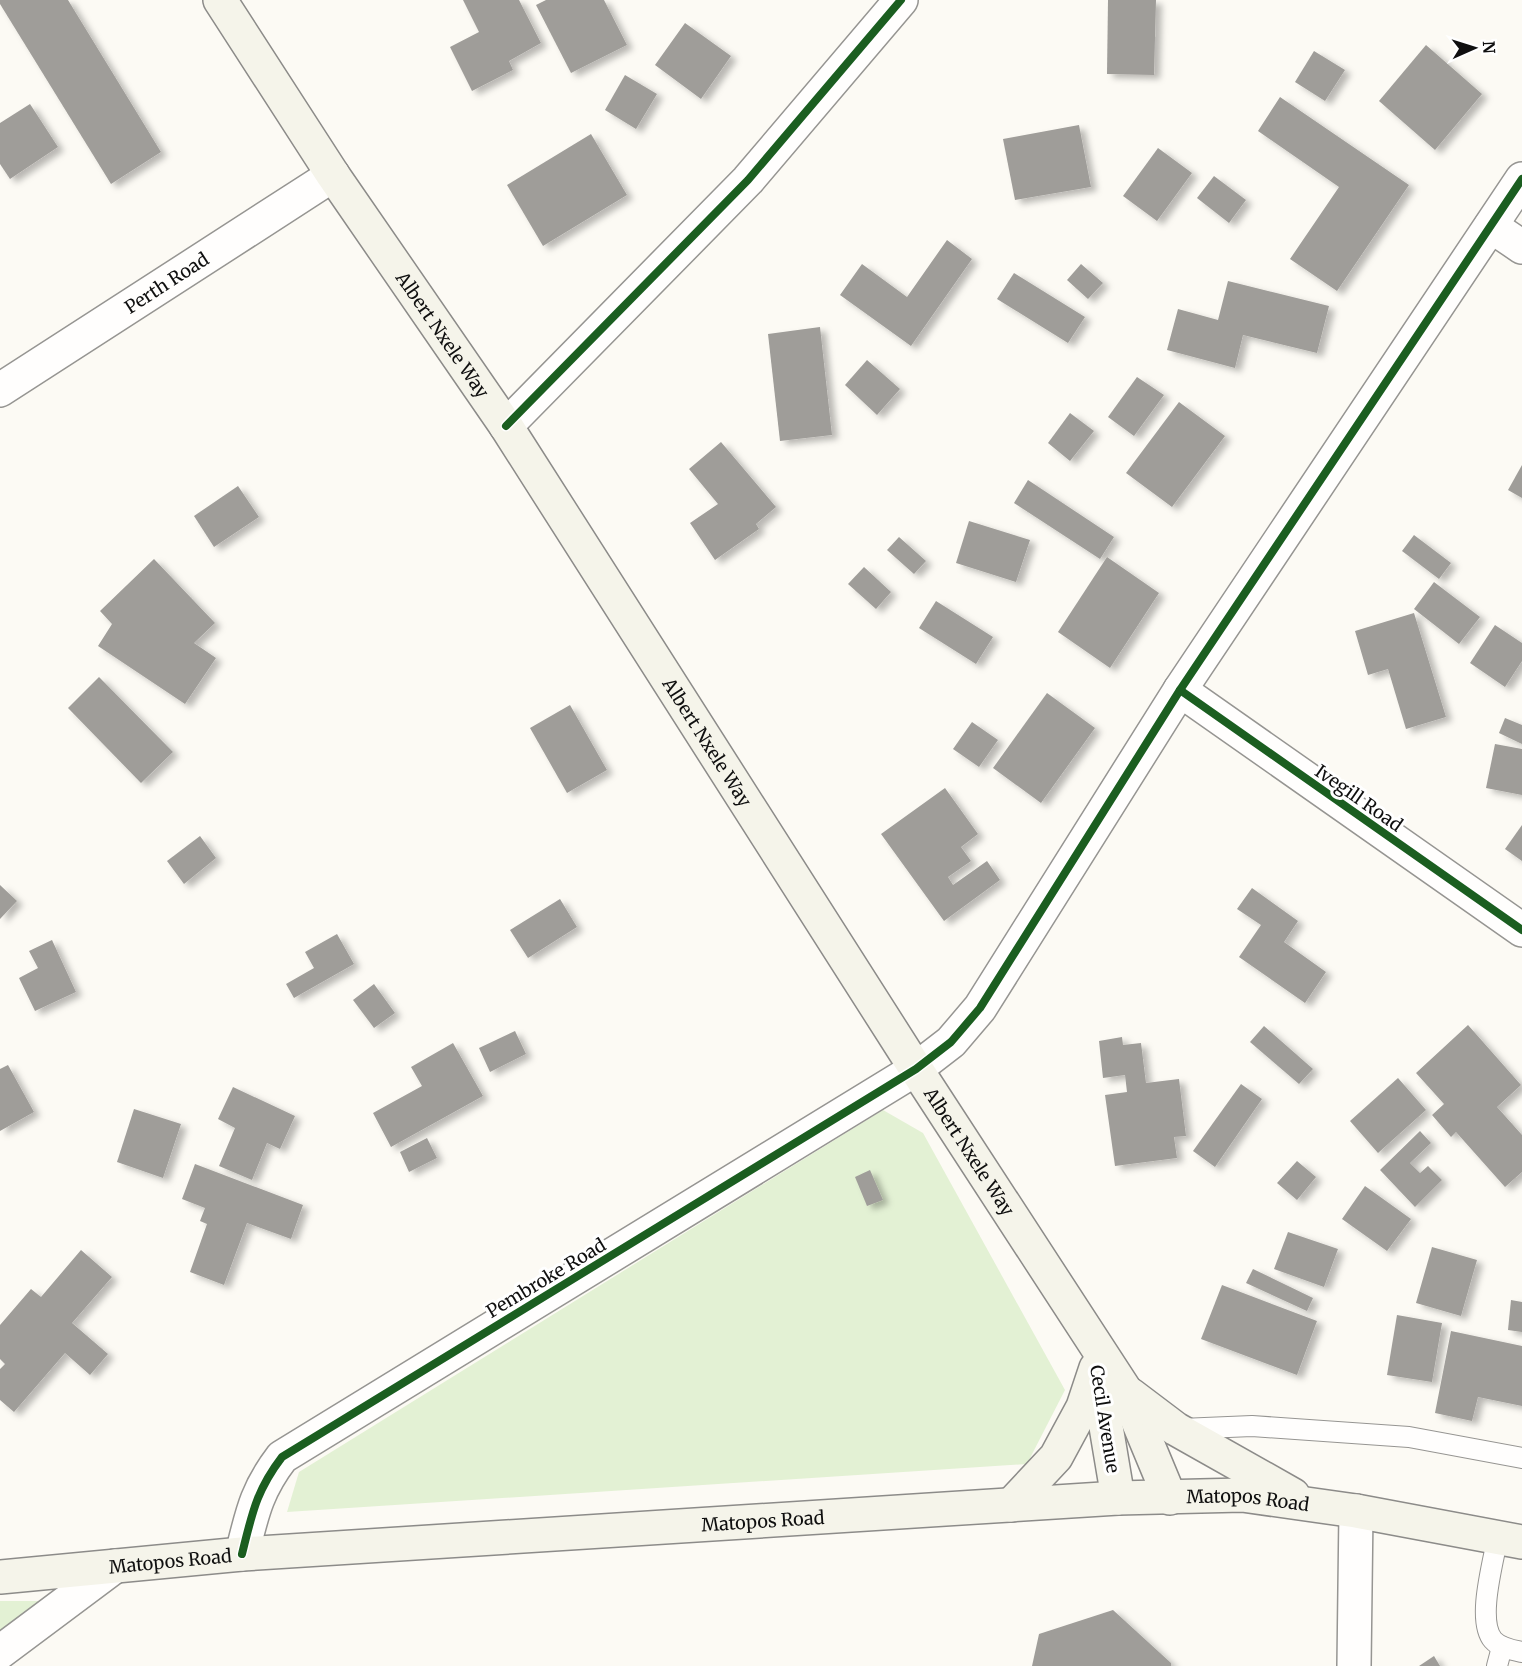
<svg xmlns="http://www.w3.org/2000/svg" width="1522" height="1666" viewBox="0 0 1522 1666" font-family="Merriweather,serif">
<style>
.green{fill:#e3f1d4}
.building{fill:#9f9d99;filter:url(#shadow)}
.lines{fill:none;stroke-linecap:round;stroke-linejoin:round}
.service-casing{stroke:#969592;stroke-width:22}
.minor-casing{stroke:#969592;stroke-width:36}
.secondary-casing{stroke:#8c8b89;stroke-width:36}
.service{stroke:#fffefd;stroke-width:20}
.minor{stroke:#fffefd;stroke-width:33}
.secondary{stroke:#f5f4ea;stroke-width:33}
.cycleway-casing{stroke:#fff;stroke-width:11}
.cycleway{stroke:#1b5e20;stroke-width:8}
.labels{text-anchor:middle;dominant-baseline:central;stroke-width:6;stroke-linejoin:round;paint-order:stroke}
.street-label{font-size:18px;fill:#0f0f0f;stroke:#fff}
</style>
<defs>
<filter id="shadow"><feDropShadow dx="6" dy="4" stdDeviation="3" flood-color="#0004"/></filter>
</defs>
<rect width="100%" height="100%" fill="#fcfaf4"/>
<g class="green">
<path d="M883,1110L923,1133L1065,1390L1027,1464L287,1512L299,1472Z"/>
<path d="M0,1601H41L0,1631Z"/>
</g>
<g class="building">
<path d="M0,0H68L161,152L111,184L0,4Z"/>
<path d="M463,0H519L541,43L509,61L513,70L472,91L450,47L479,32Z"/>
<path d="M546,0H604L627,45L571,73L536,5Z"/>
<path d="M1108,0H1156L1154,75L1107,74Z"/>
<path d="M685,23L731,56L701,99L655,65Z"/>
<path d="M1426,45L1482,94L1435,150L1379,101Z"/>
<path d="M1314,51L1345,70L1325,101L1295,82Z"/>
<path d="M625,75L657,94L636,129L605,110Z"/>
<path d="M1280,97L1409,185L1337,291L1290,259L1339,187L1258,131Z"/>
<path d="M30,104L58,147L10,179L0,164V123Z"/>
<path d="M1079,125L1091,187L1015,200L1003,139Z"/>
<path d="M591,134L627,195L543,246L507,185Z"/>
<path d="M1158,148L1192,173L1157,221L1123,196Z"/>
<path d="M1214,176L1246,200L1229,223L1197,198Z"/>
<path d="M947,240L972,259L911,346L840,295L862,264L907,297Z"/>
<path d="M1081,264L1103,283L1088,299L1067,280Z"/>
<path d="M1014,273L1085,317L1068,343L997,299Z"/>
<path d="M1228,281L1329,306L1317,353L1243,335L1235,368L1167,350L1178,309L1218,320Z"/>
<path d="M820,327L832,435L780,441L768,334Z"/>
<path d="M867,360L900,389L877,415L845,385Z"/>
<path d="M1137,377L1164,395L1134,436L1108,417Z"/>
<path d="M1179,402L1225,436L1172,507L1126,473Z"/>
<path d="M1070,413L1094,431L1070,461L1048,443Z"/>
<path d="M721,442L776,507L756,524L759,529L715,560L690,523L718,504L689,469Z"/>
<path d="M1522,465V498L1508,490Z"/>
<path d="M1028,480L1114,537L1100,559L1014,503Z"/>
<path d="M238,486L259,517L214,547L194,516Z"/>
<path d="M969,521L1030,540L1016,582L956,563Z"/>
<path d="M1414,535L1451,563L1439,579L1402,551Z"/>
<path d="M899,537L926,561L914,574L887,550Z"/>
<path d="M1107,557L1159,593L1110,668L1058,632Z"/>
<path d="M154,559L215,623L194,643L216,658L185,704L98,646L112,624L100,611Z"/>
<path d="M864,567L891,592L876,609L848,584Z"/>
<path d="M1434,582L1480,617L1459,644L1414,609Z"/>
<path d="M936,601L993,637L976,664L919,628Z"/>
<path d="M1414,613L1446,717L1406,729L1388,669L1368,675L1355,631Z"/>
<path d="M1495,625L1522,643V661L1505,687L1470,663Z"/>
<path d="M99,677L173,752L141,783L68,708Z"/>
<path d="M1047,693L1095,728L1041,803L993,768Z"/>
<path d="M570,705L607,770L567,793L530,728Z"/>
<path d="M1505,718L1522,725V744L1499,733Z"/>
<path d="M972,722L998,740L979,767L953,749Z"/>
<path d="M1495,744L1522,749V795L1486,788Z"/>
<path d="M945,788L978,834L961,847L971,861L948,877L953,885L987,861L1000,880L944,921L881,834Z"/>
<path d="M1522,825V861L1505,849Z"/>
<path d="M200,836L216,858L184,884L167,861Z"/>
<path d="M0,885L17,901L0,919Z"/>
<path d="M1252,888L1298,921L1284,942L1326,972L1305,1003L1239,957L1261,925L1237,909Z"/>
<path d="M560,899L577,927L528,958L510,930Z"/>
<path d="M337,934L354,964L294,998L286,984L314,968L305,952Z"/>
<path d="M52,940L76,992L35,1011L19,978L38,968L29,951Z"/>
<path d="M374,984L395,1013L374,1028L353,1000Z"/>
<path d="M1468,1025L1521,1085L1497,1107L1522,1135V1172L1505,1187L1456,1132L1451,1137L1432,1115L1444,1104L1416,1073Z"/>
<path d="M1264,1026L1313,1069L1299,1084L1250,1042Z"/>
<path d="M515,1031L526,1054L490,1072L479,1048Z"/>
<path d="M1122,1037L1123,1045L1141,1043L1146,1083L1179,1079L1186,1136L1174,1137L1177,1158L1115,1166L1105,1095L1127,1092L1125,1075L1103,1078L1099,1041Z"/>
<path d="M453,1043L483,1096L391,1147L373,1113L422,1086L411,1067Z"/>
<path d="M8,1065L34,1112L0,1131V1069Z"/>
<path d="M1398,1078L1426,1110L1378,1153L1350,1121Z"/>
<path d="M1241,1084L1262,1099L1215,1167L1193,1151Z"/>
<path d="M233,1087L295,1116L280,1149L267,1143L252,1180L219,1166L235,1128L218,1119Z"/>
<path d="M134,1109L181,1124L163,1178L117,1162Z"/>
<path d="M1420,1131L1431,1143L1410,1163L1420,1173L1428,1166L1442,1180L1415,1207L1380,1170Z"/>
<path d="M427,1138L437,1158L409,1172L400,1152Z"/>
<path d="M1297,1161L1316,1177L1297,1200L1277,1183Z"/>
<path d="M195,1164L303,1205L291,1239L247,1223L224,1285L190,1272L207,1224L200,1221L205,1208L182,1199Z"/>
<path d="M870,1170L883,1200L867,1206L855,1177Z"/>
<path d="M1365,1186L1411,1219L1387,1251L1342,1219Z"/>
<path d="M1288,1232L1338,1249L1324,1287L1274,1269Z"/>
<path d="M1432,1247L1477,1260L1461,1316L1416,1303Z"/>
<path d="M81,1250L112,1277L72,1323L108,1354L90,1375L65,1353L14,1412L0,1400V1369L5,1364L0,1359V1325L31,1289L41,1297Z"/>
<path d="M1253,1269L1313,1298L1307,1311L1246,1283Z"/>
<path d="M1222,1285L1317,1321L1297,1375L1201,1339Z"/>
<path d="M1511,1300L1522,1302V1332L1508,1330Z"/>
<path d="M1397,1315L1442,1323L1432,1382L1387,1375Z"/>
<path d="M1451,1331L1522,1346V1406L1478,1397L1472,1421L1435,1413Z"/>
<path d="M1113,1610L1171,1663V1666H1032L1039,1634Z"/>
<path d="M1434,1656L1440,1666H1419Z"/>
</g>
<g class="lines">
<defs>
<g id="service">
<path d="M1181,1429L1252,1426L1409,1437L1522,1458"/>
<path d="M1498,1535C1494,1560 1476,1620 1493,1640C1500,1648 1512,1650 1522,1652"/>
<path d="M1497,1666L1502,1647"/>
</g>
<g id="minor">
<path d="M1491,226L1522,247"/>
<path id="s1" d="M0,390L333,175"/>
<path d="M506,426L748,180L901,0"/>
<path d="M1180,690L1522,930"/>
<path d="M242,1554C252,1514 256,1491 282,1457L916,1069L951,1042L980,1008L1180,690L1522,179"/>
<path d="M0,1652L115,1566"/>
<path d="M1354,1666L1356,1511"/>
</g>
<g id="secondary">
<path id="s2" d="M220,0L333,175L506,426L916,1069L1125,1390L1170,1498"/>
<path d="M1097,1373L1118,1498"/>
<path d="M1131,1395L1176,1429L1293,1495"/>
<path d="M1011,1505L1056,1457L1083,1407L1096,1368"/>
<path id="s3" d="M0,1577L242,1554L1118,1498L1242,1495L1356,1511L1522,1542"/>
</g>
</defs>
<use href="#service" class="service-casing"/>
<use href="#minor" class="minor-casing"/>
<use href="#secondary" class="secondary-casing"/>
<use href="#service" class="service"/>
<use href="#minor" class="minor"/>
<use href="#secondary" class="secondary"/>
<defs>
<g id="cycleway">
<path d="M506,426L748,180L901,0"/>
<path d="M1180,690L1522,930"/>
<path d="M242,1554C252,1514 256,1491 282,1457L916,1069L951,1042L980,1008L1180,690L1522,179"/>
</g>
</defs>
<use href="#cycleway" class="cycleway-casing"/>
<use href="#cycleway" class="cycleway"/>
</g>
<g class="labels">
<g class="street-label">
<text stroke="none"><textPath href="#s1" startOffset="198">Perth Road</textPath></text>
<text stroke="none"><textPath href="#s2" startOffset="402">Albert Nxele Way</textPath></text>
<text stroke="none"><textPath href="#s2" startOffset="888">Albert Nxele Way</textPath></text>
<text transform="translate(1359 798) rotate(35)">Ivegill Road</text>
<text stroke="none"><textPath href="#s2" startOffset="1374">Albert Nxele Way</textPath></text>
<text transform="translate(546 1278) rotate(-31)">Pembroke Road</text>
<text transform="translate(1105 1419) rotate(81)">Cecil Avenue</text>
<text stroke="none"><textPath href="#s3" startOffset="1251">Matopos Road</textPath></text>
<text stroke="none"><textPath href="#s3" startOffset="765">Matopos Road</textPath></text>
<text stroke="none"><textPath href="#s3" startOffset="171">Matopos Road</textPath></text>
</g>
</g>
<g transform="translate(1474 48) rotate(87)" stroke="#ffffff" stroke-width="4.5" paint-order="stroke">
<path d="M0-4.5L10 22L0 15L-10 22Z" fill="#0f0f0f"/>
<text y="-9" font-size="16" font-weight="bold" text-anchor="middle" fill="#0f0f0f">N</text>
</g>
</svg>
